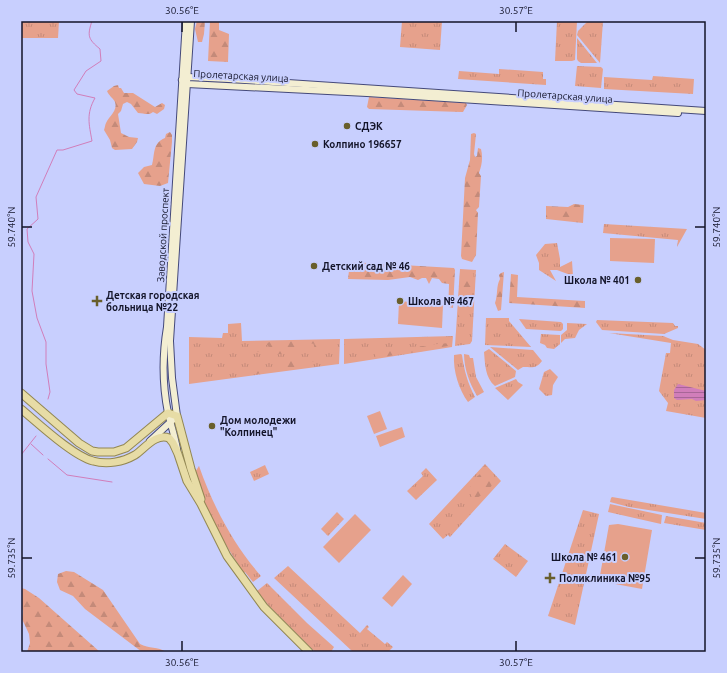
<svg xmlns="http://www.w3.org/2000/svg" width="727" height="673" viewBox="0 0 727 673" font-family="Ubuntu,sans-serif">
<style>
.grass{fill:url(#grass-tufts)}
.forest{fill:url(#forest-firs)}
.pitch{fill:#e6a18c}
.water{fill:url(#water-rules)}
.lines{fill:none;stroke-linecap:round;stroke-linejoin:round}
.stream{stroke:#d17eba;stroke-width:1}
.secondary-casing{stroke:#44497a;stroke-width:8}
.primary-casing{stroke:#928753;stroke-width:9}
.secondary{stroke:#f3eed2;stroke-width:6}
.primary{stroke:#e7dca6;stroke-width:7}
.ticks{fill:none;stroke:#131429;stroke-width:1.5}
.poi-dot{fill:#695f2c;stroke:#c8cffe;stroke-width:1.5}
.labels{text-anchor:middle;dominant-baseline:central;stroke-width:4;stroke-linejoin:round;paint-order:stroke}
.street-label{font-size:10px;fill:#131429;stroke:#c8cffe}
.poi-label{font-size:10px;font-weight:bold;fill:#131429;stroke:#c8cffe;text-anchor:start}
.neatline{fill:none;stroke:#131429;stroke-width:1.5}
.ticks-label{font-size:10px;text-anchor:middle;fill:#131429}
</style>
<defs>
<pattern id="grass-tufts" width="24" height="20" patternUnits="userSpaceOnUse"><rect width="24" height="20" fill="#e6a18c"/><path d="M3 7l-1-3M5 7V3M7 7l1-3M15 17l-1-3M17 17v-4M19 17l1-3" fill="none" stroke="#c48a79"/></pattern>
<pattern id="forest-firs" width="22" height="20" patternUnits="userSpaceOnUse"><rect width="22" height="20" fill="#e6a18c"/><path d="M5 1l3.5 6h-7zM16 11l3.5 6h-7z" fill="#c48a79"/></pattern>
<pattern id="water-rules" width="6" height="5" patternUnits="userSpaceOnUse"><rect width="6" height="5" fill="#d17eba"/><path d="M0 2.5h6" fill="none" stroke="#a86697"/></pattern>
</defs>
<rect width="100%" height="100%" fill="#c8cffe"/>
<g class="grass">
<path d="M21,21H59L58,38H21Z"/>
<path d="M402,21H442L440,50L400,47Z"/>
<path d="M557,21H577L575,60L572,61H555Z"/>
<path d="M588,21H603L600,63L577,35L578,31Z"/>
<path d="M577,38L597,63H581L578,61L577,59Z"/>
<path d="M577,66L601,67L603,69L601,88L575,86Z"/>
<path d="M499,69L543,72V79H546V85L458,79L459,71L499,74Z"/>
<path d="M653,76L694,79L693,94L604,89V77L652,80Z"/>
<path d="M604,224L687,229L677,247L678,240L603,233Z"/>
<path d="M557,243L560,259V267L572,261L573,276L557,270H550L556,281L539,270V263L536,255L545,244Z"/>
<path d="M460,269L476,270L472,341L470,344L455,346Z"/>
<path d="M486,318H509V321L531,347L485,345Z"/>
<path d="M519,319L561,322L563,324V329L561,331L526,329Z"/>
<path d="M597,320L673,323L675,326H678V328L664,334L602,330L596,322Z"/>
<path d="M241,323L242,341L340,339L339,364L189,384V337L222,338L223,333H228V324Z"/>
<path d="M567,323L587,324L579,330L575,338L565,339L561,343V335L567,330Z"/>
<path d="M609,333L663,336L673,340L698,344L706,350V418L666,411L668,403L659,391L666,353H670L671,343Z"/>
<path d="M541,334L560,335V344L554,349L547,348L545,345L540,343Z"/>
<path d="M453,336L452,347L344,364V339Z"/>
<path d="M490,347L533,350L542,361C536,369 533,367 523,367L518,370Z"/>
<path d="M489,349L516,371L515,377L495,386C485,378 485,363 484,352Z"/>
<path d="M461,354L462,355C464,370 468,384 475,397L468,402C459,390 453,371 454,355Z"/>
<path d="M464,354L469,355L470,358H473L476,377L484,392L477,396C470,384 464,369 464,354Z"/>
<path d="M550,369L558,377L553,385L552,395L546,396L539,389L544,372Z"/>
<path d="M516,379L518,382L523,385L508,400L495,388Z"/>
<path d="M485,464L501,481L450,537L448,535L443,539L429,524Z"/>
<path d="M265,465L269,474L254,481L250,472Z"/>
<path d="M199,466C213,506 233,544 261,576L253,582L245,572L244,573C223,542 203,508 195,472Z"/>
<path d="M426,468L437,480L416,500L407,491L423,476L421,473Z"/>
<path d="M612,497L706,513V519L629,507L610,502L611,498Z"/>
<path d="M610,504L662,515L661,524L608,512Z"/>
<path d="M583,510L599,514L575,625L548,616Z"/>
<path d="M337,512L344,519L328,536L321,529Z"/>
<path d="M666,516L706,523V530L664,523Z"/>
<path d="M505,544L528,561L516,577L493,559Z"/>
<path d="M288,566L360,633L367,625L369,627L367,629L385,644L387,642L393,647L388,652H353L274,578Z"/>
<path d="M267,583L307,623L334,647L331,652H315L269,606L257,591Z"/>
</g>
<g class="forest">
<path d="M197,21H205L204,34L202,42H198L195,29Z"/>
<path d="M210,21H219V30L229,34L228,62L208,61Z"/>
<path d="M118,85L119,88H121L124,93H133L155,107L162,103L165,105L164,109L157,114L153,112C148,116 144,113 138,113L131,104L127,102L123,104L121,111L118,114L121,133L129,137L138,138L137,142L132,149L115,150L112,148L110,140L104,130C105,127 105,125 106,123C109,116 118,111 115,102C113,98 109,96 107,91L114,86Z"/>
<path d="M369,97L466,103L467,105L463,112H461L369,109L367,107Z"/>
<path d="M170,132L172,135V142L168,183L160,186L144,184L138,173L144,167L152,165C155,155 152,143 165,138L166,134Z"/>
<path d="M474,133L476,134L474,154L475,157L477,156L478,148L481,149C483,157 482,165 479,173L481,176L479,207L476,210L478,213L476,255L472,262L462,259L461,256L465,178L470,160L471,134Z"/>
<path d="M574,204L584,205L583,223L546,219V206L568,207Z"/>
<path d="M350,262L454,268L455,270L453,308L449,307C448,299 449,292 449,284L442,283L439,279L432,278L429,284L426,278H422L418,280L410,277L388,280L348,279Z"/>
<path d="M462,270H464L466,278L468,274L473,273L474,283L472,291V307L463,317L462,322L460,323C457,320 458,313 459,309L458,307L460,272Z"/>
<path d="M504,272L501,310L498,311L495,303C498,295 496,286 500,279L499,275L501,273Z"/>
<path d="M511,274L518,275L517,297L585,301V308L509,303Z"/>
<path d="M325,340V342L322,343L323,346L321,349L315,350L314,349L315,344C308,342 307,346 302,349C295,354 282,354 274,354L271,351V348L267,345L265,346V350L262,352H256V347L259,345L260,342L267,343L270,342Z"/>
<path d="M449,343L448,346L429,349L428,348L423,351L382,357L381,355L379,358H376L374,351L423,346L427,347V345Z"/>
<path d="M299,358L301,361L307,359L316,360V361L298,364L299,366H305L306,367L249,375V371L255,368L258,362L260,361L262,363L261,369L277,367L282,363Z"/>
<path d="M484,471H488L495,481L487,492L475,499L472,497L470,486L475,478Z"/>
<path d="M66,571L74,572L103,590L140,644C149,649 158,646 166,652H142L85,609L73,596L60,590L57,582L58,574Z"/>
<path d="M21,588L25,589L39,598L100,652H27L30,643L29,634L22,619L23,611L21,606Z"/>
</g>
<g class="pitch">
<path d="M610,238L655,239L654,263L610,261Z"/>
<path d="M399,301L443,305L442,328L398,324Z"/>
<path d="M380,411L387,429L374,434L367,416Z"/>
<path d="M402,427L405,437L380,447L376,436Z"/>
<path d="M355,514L371,530L339,563L323,547Z"/>
<path d="M618,524L652,530L642,589L599,581L609,525Z"/>
<path d="M403,575L412,584L392,607L382,598Z"/>
</g>
<path class="water" d="M678,384L706,391V400L696,401L692,399L677,400L674,398V390Z"/>
<g class="lines">
<g class="stream">
<path d="M48,399L50,392L46,364V342L37,318L32,291L34,254L28,242L27,229L38,219L36,197L57,150H63L92,141C89,124 86,114 95,98L77,94L74,90L86,71L101,61L100,49C88,39 87,36 92,21"/>
<path d="M31,444L43,455"/>
<path d="M21,455L36,436"/>
<path d="M48,459L67,475L112,482"/>
</g>
<defs>
<g id="secondary">
<path d="M182,80L188,77L229,79L706,111"/>
<path d="M182,80L187,84L367,93L678,113"/>
<path d="M150,441L177,416L172,378L170,341L191,21"/>
<path d="M177,449C175,437 171,425 168,413C162,383 162,357 167,327L186,21"/>
</g>
<g id="primary">
<path d="M21,393L79,443L92,451L98,452H114L126,448L168,413L177,416L191,469L201,499"/>
<path d="M21,409C38,423 73,456 93,461C107,465 123,462 135,455C145,448 156,433 169,438L173,443L178,454L187,481L201,504L227,556L264,607L309,652"/>
</g>
</defs>
<use href="#secondary" class="secondary-casing"/>
<use href="#primary" class="primary-casing"/>
<use href="#secondary" class="secondary"/>
<use href="#primary" class="primary"/>
</g>
<path class="ticks" d="M182,22V32M516,22V32M22,227H32M695,227H705M22,558H32M695,558H705M182,641V651M516,641V651"/>
<g class="poi-dot">
<circle cx="347" cy="126" r="4"/>
<circle cx="315" cy="144" r="4"/>
<circle cx="314" cy="266" r="4"/>
<circle cx="638" cy="280" r="4"/>
<path d="M95 295h4v4h4v4h-4v4h-4v-4h-4v-4h4z"/>
<circle cx="400" cy="301" r="4"/>
<circle cx="212" cy="426" r="4"/>
<circle cx="625" cy="557" r="4"/>
<path d="M548 572h4v4h4v4h-4v4h-4v-4h-4v-4h4z"/>
</g>
<g class="labels">
<g class="street-label">
<text transform="translate(241 76) rotate(3)">Пролетарская улица</text>
<text transform="translate(565 96) rotate(4)">Пролетарская улица</text>
<text transform="translate(163 235) rotate(-87)">Заводской проспект</text>
</g>
<g class="poi-label">
<text x="355" y="126">СДЭК</text>
<text x="323" y="144">Колпино 196657</text>
<text x="322" y="266">Детский сад № 46</text>
<text x="630" y="280" text-anchor="end">Школа № 401</text>
<text x="106" y="295">Детская городская<tspan x="106" dy="12">больница №22</tspan></text>
<text x="408" y="301">Школа № 467</text>
<text x="220" y="420">Дом молодежи<tspan x="220" dy="12">"Колпинец"</tspan></text>
<text x="617" y="557" text-anchor="end">Школа № 461</text>
<text x="559" y="578">Поликлиника №95</text>
</g>
</g>
<rect width="727" height="673" fill="none" stroke="#c8cffe" stroke-width="44"/>
<rect x="22" y="22" width="683" height="629" class="neatline"/>
<g class="ticks-label">
<text x="182" y="14">30.56°E</text>
<text x="516" y="14">30.57°E</text>
<text transform="translate(11 227) rotate(-90)" y="4">59.740°N</text>
<text transform="translate(716 227) rotate(-90)" y="4">59.740°N</text>
<text transform="translate(11 558) rotate(-90)" y="4">59.735°N</text>
<text transform="translate(716 558) rotate(-90)" y="4">59.735°N</text>
<text x="182" y="666">30.56°E</text>
<text x="516" y="666">30.57°E</text>
</g>
</svg>
